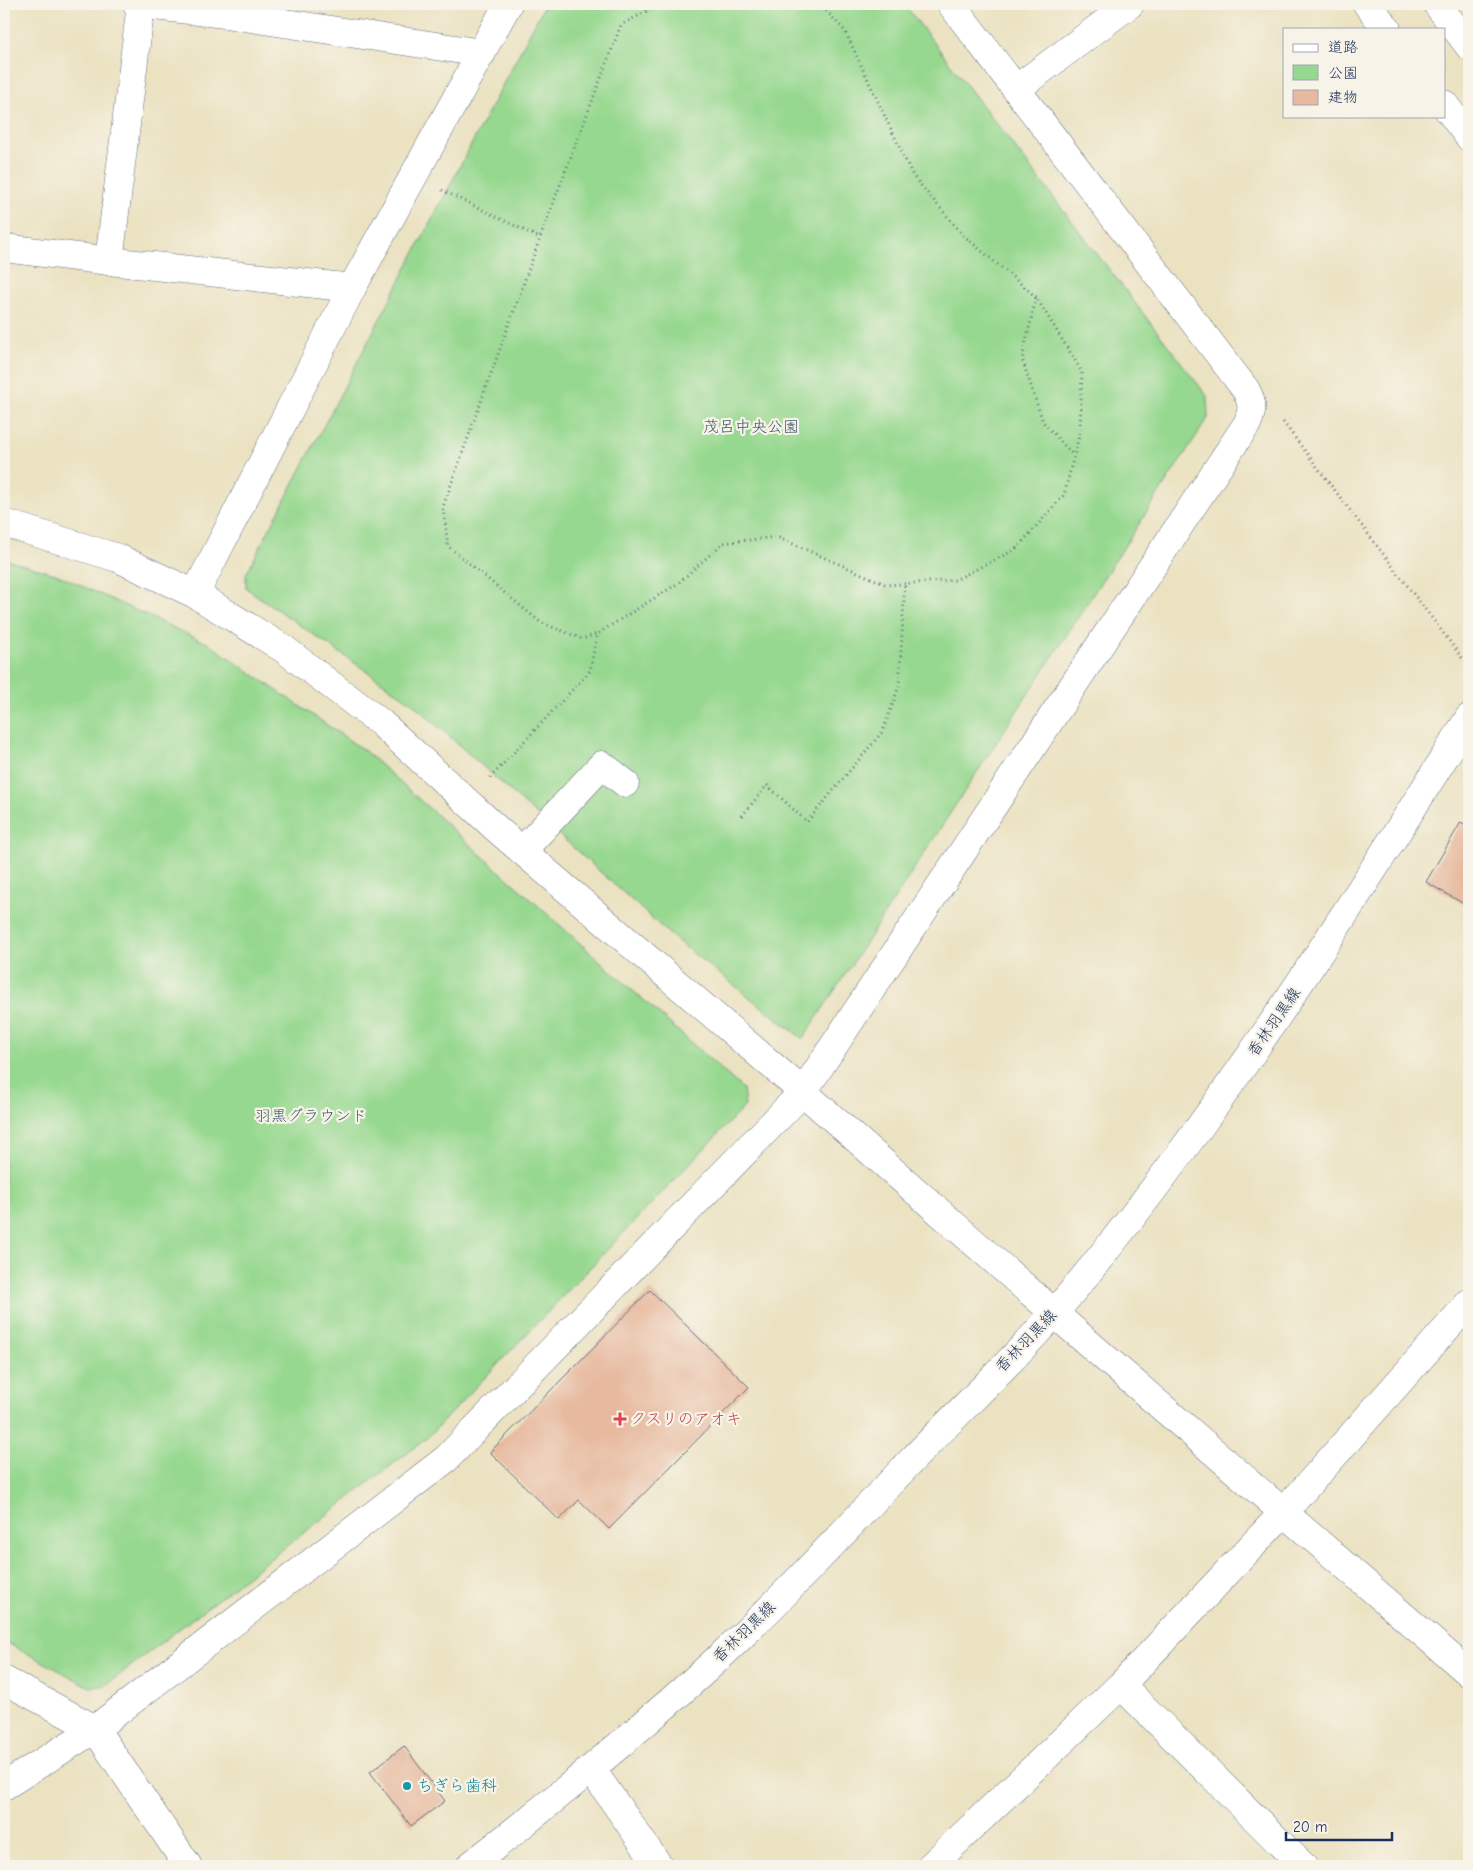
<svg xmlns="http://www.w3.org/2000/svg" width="1473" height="1870" viewBox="0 0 1473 1870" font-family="'Comic Neue','Klee One',sans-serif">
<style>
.green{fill:#96d88f;stroke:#588476}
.building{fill:#e7b99f}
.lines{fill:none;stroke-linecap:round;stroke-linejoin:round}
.minor-casing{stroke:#646e81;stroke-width:29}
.major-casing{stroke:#646e81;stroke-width:29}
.highway-casing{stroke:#646e81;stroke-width:29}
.path{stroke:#646e81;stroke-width:3;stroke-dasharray:1 4;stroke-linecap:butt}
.minor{stroke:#fff;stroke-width:28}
.major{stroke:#fff;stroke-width:28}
.highway{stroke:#fff;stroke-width:28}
.health-dot{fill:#e0444e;stroke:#f7f3e8;stroke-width:2}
.culture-dot{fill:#0f9aa8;stroke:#f7f3e8;stroke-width:2}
.labels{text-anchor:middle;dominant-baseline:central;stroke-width:4.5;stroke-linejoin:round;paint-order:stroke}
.park-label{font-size:16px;fill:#3a596a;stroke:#f7f3e8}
.street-label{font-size:16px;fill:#1b2f5e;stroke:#f7f3e8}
.health-label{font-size:16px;fill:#be3a42;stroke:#f7f3e8;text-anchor:start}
.culture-label{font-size:16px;fill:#0d838f;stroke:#f7f3e8;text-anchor:start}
</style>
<rect width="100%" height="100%" fill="#f7f3e8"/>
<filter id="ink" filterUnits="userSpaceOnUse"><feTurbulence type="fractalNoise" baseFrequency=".02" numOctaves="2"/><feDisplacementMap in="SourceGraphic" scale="10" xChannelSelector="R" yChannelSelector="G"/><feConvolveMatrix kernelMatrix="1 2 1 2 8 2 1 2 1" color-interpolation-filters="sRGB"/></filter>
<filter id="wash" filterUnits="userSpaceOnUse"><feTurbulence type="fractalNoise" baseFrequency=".0096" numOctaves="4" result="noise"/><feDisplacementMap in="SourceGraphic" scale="20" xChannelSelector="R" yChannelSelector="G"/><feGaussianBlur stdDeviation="1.12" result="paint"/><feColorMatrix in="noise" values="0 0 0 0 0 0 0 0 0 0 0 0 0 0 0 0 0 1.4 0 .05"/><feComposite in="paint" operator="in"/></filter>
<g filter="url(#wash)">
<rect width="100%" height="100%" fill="#ebe2c1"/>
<g class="green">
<path d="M545,4H904L1207,396L1208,418L803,1039L675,939L411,702L246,588V574Z"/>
<path d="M4,559L56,574L209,644L365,751L743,1089L745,1106L427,1438L105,1686L90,1687L4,1641Z"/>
</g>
<g id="blocks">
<g class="building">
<path d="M1461,822L1469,827V907L1426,882Z"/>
<path d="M650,1290L749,1387L609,1529L579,1500L559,1520L490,1452Z"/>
<path d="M404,1746L445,1801L411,1826L370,1772Z"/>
</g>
</g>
</g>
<g filter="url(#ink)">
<use href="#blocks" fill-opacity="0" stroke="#646e81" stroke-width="1"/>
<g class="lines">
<defs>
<g id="minor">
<path d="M137,4L225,14L482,53"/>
<path d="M1016,89L1130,4"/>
<path d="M4,248L109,261L141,4"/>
<path d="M109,261L352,288"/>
<path d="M4,523L118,558L195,594L284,649L381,723L499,831L803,1092L1103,1356L1469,1673"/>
<path d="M195,594L352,288L508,4"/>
<path d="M522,851L602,765L625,783"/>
<path d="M4,1680L95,1729L188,1866"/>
<path d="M1121,1685L1303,1866"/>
<path d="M592,1770L659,1866"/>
<path d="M4,1786L95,1729L446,1459L803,1092L1247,424C1253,410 1253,404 1246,390L951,4"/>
<path d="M931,1866L1121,1685L1283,1513L1469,1303"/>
</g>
<path id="major" d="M470,1866C553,1801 634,1735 712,1664C782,1600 846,1529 911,1461C959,1411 1011,1363 1056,1311C1212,1127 1341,923 1469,718"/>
<g id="highway">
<path d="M1367,4L1387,29"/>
<path d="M1437,4L1469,46"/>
<path d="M1444,104L1469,137"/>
</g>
</defs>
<use href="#minor" class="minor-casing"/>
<use href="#major" class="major-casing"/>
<use href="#highway" class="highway-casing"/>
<g class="path">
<path d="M660,4L621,25L540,238L443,507L448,546L540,622L582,639L597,634L677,584L723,543L777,537L887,585L955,580L1016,549L1064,495L1080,432L1082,372L1036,297L963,235L913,176L845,31L820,4"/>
<path d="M442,190L540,238"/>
<path d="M1036,298L1022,359L1043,422L1074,456"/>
<path d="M1283,422L1463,659"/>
<path d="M490,778L590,671L597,634"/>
<path d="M742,816L767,785L807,822L883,731L899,686L905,583"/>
</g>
<use href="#minor" class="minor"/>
<use href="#major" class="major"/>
<use href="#highway" class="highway"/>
</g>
</g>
<path class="health-dot" d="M617.5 1411.5h5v5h5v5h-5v5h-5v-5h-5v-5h5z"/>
<circle class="culture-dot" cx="407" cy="1786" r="5"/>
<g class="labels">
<g class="park-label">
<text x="751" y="427">茂呂中央公園</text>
<text x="311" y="1116">羽黒グラウンド</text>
</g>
<g class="street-label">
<text transform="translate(1274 1022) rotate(-55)">香林羽黒線</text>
<text transform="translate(1026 1341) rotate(-46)">香林羽黒線</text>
<text transform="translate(744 1632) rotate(-44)">香林羽黒線</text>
</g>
<g class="health-label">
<text x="630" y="1419">クスリのアオキ</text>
</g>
<g class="culture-label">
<text x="417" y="1786">ちぎら歯科</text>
</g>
</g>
<rect width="1473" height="1870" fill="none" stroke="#f7f3e8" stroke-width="20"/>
<rect x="1283" y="28" width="162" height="90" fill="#f7f3e8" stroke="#9fa5b1"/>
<rect x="1293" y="44" width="25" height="8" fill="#ffffff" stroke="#9fa5b1"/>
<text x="1328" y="52" font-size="15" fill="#1b2f5e">道路</text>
<rect x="1293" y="65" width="25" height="15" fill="#96d88f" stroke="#9fa5b1"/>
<text x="1328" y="78" font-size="15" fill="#1b2f5e">公園</text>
<rect x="1293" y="90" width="25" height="15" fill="#e7b99f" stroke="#9fa5b1"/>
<text x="1328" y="102" font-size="15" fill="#1b2f5e">建物</text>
<path d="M1286 1832v8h106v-8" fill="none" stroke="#1b2f5e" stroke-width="2.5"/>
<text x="1293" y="1832" font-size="15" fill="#1b2f5e" stroke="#f7f3e8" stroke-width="4" paint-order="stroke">20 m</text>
</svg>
